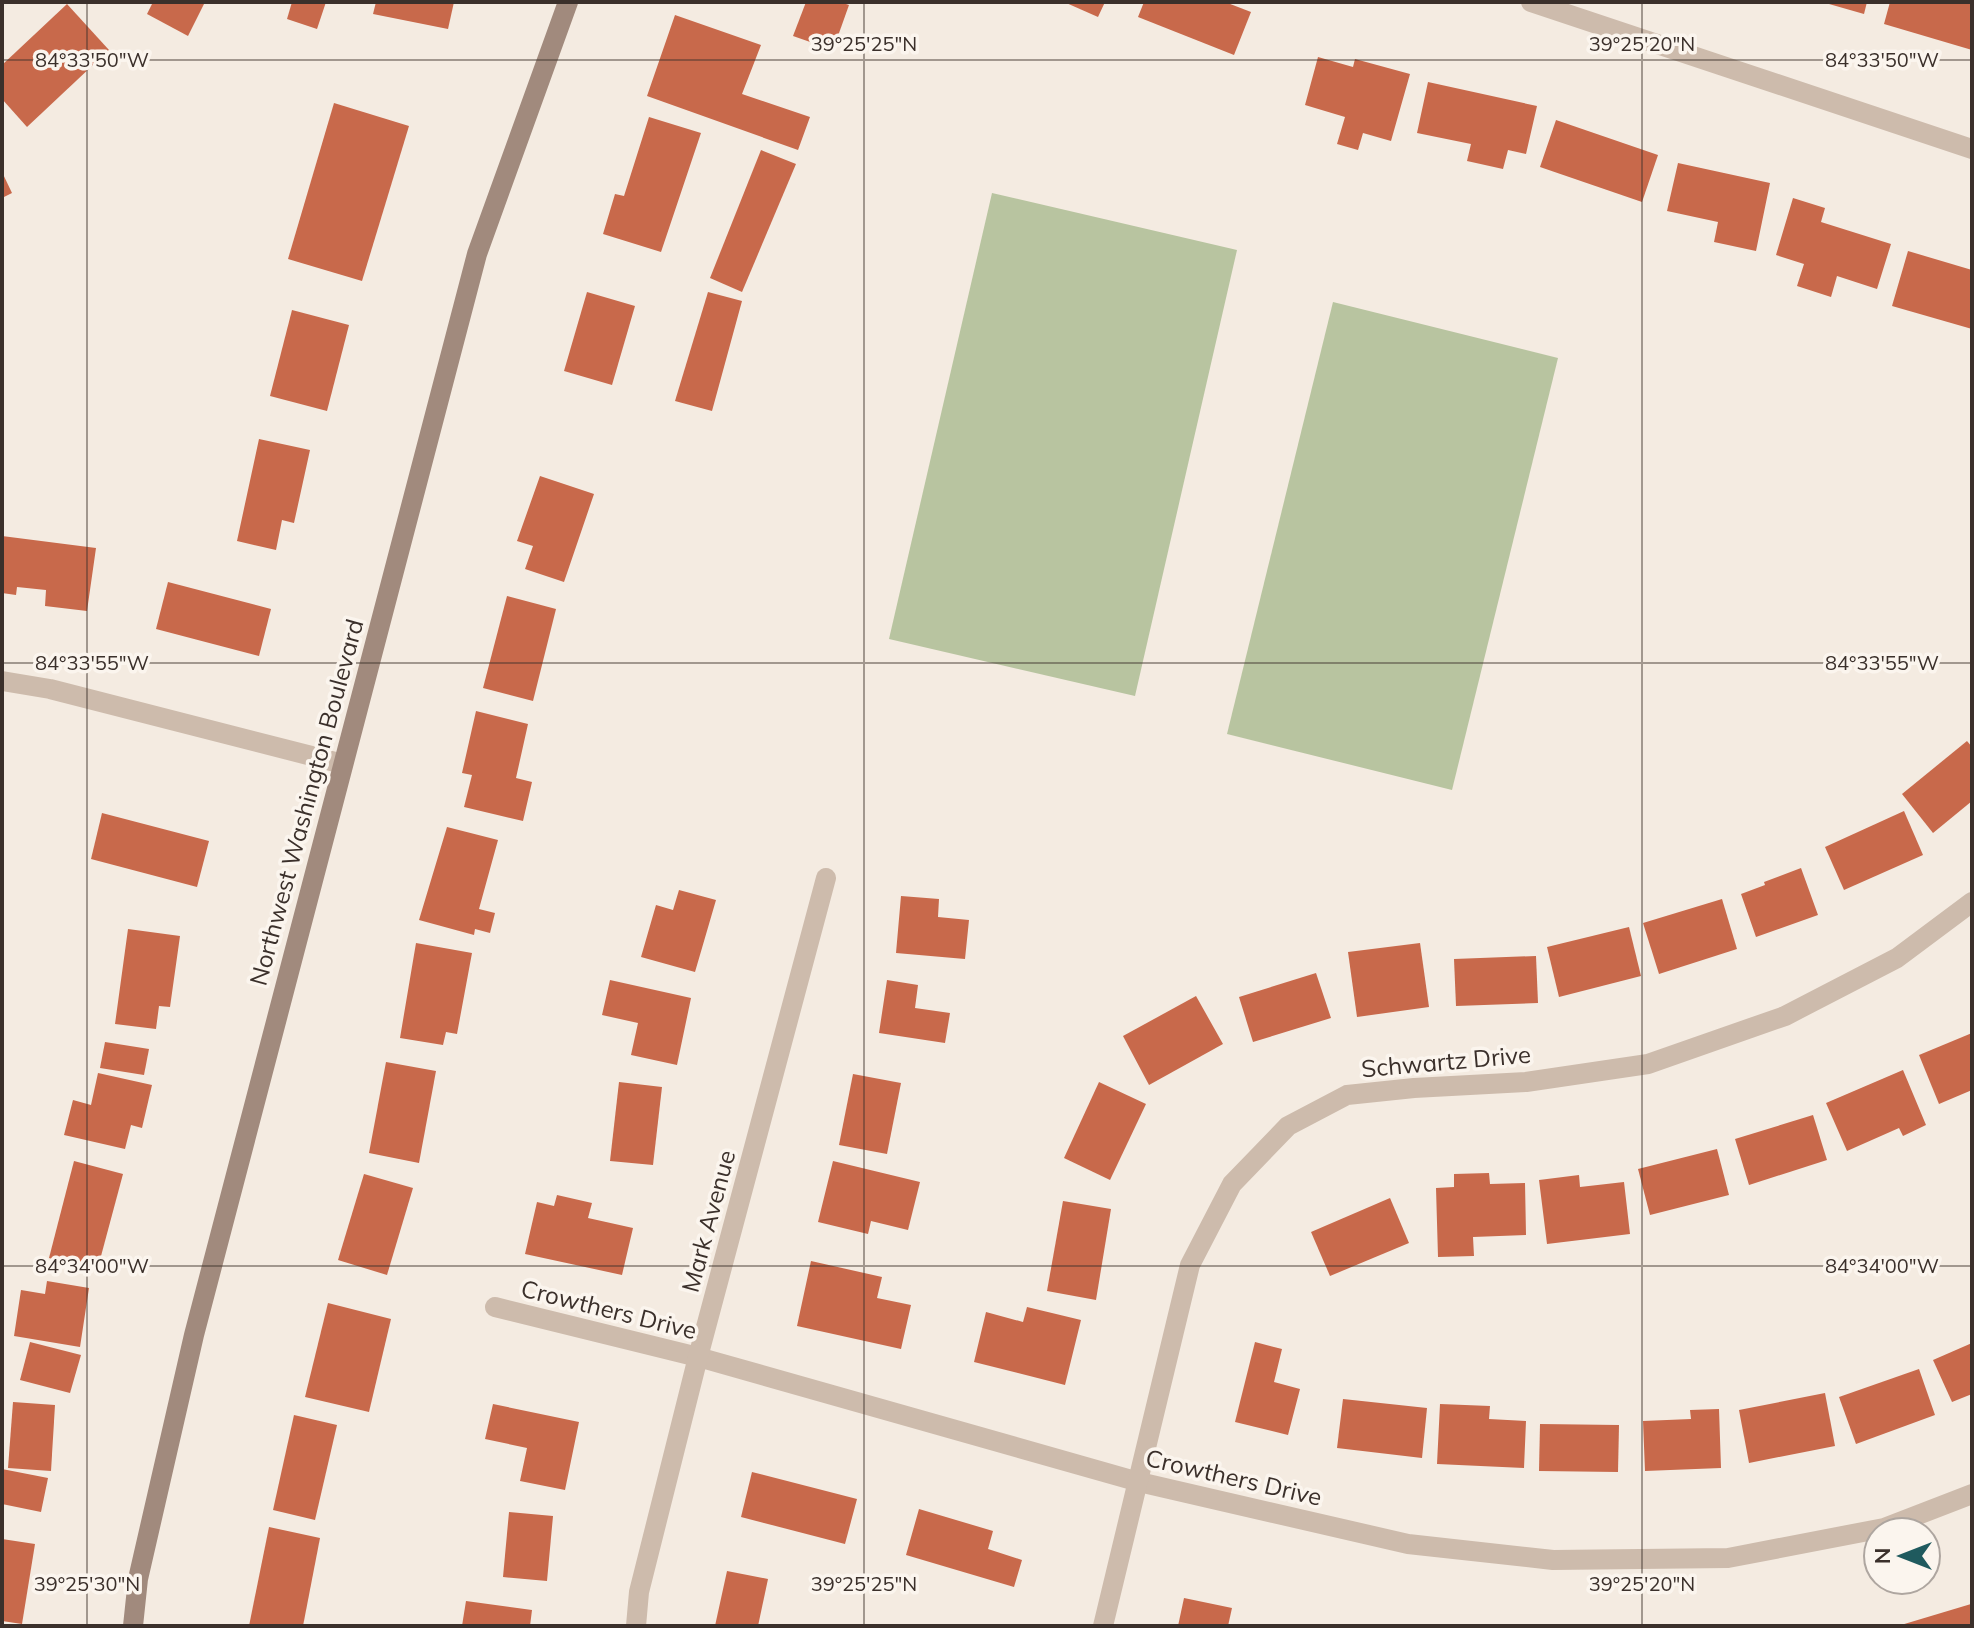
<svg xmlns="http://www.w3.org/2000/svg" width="1974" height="1628" viewBox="0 0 1974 1628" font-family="Mulish,sans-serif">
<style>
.green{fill:#b8c4a0}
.building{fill:#c8694b}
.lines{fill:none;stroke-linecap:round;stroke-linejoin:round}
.street{stroke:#cdbbac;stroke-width:20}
.secondary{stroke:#a18a7d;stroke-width:20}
.ticks{fill:none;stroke:#3b302b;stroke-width:2;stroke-opacity:0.45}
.labels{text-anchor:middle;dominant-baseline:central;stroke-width:7;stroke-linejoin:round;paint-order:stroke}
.street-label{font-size:24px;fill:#3b302b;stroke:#fbf5ee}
.ticks-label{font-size:20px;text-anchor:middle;fill:#3b302b;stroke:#fbf5ee;stroke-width:7;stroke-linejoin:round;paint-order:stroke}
</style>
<rect width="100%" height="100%" fill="#f4ebe1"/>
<g class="green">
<path d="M992,193L1237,250L1135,696L889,639Z"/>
<path d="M1333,302L1558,358L1452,790L1227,734Z"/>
</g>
<g class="building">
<path d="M153,2H205L188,36L147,14Z"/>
<path d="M292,2H326L317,29L287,19Z"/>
<path d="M376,2H454L448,29L373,14Z"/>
<path d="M806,2H840L849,5L833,50L793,36Z"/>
<path d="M1064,2H1105L1098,17Z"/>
<path d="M1144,2H1225L1251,12L1234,55L1138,17Z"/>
<path d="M1822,2H1867L1864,14Z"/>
<path d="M1890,2H1972V50L1884,24Z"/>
<path d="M67,4L109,50L27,127L2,99V65Z"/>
<path d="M675,15L761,45L742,94L810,117L798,150L647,96Z"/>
<path d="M1318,57L1353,67L1355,59L1410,74L1391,141L1363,133L1358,150L1337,144L1345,117L1305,105Z"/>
<path d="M1428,82L1537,106L1526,154L1508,150L1503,169L1467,161L1471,144L1417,133Z"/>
<path d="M334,103L409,126L362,281L288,259Z"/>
<path d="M649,117L701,133L661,252L603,234L615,194L624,196Z"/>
<path d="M1556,120L1658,155L1642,202L1540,167Z"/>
<path d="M761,150L796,164L742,292L710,278Z"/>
<path d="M1678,163L1770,183L1756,251L1714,242L1718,222L1667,211Z"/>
<path d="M2,172L12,193L2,198Z"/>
<path d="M1793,198L1825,208L1821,222L1891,244L1877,289L1837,276L1831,297L1797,286L1804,264L1776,255Z"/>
<path d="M1908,251L1972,270V329L1892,306Z"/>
<path d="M587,292L635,306L612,385L564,371Z"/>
<path d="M708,292L742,301L712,411L675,401Z"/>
<path d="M292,310L349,325L327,411L270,396Z"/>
<path d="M259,439L310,450L294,523L282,520L276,550L237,541Z"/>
<path d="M540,476L594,494L564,582L525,569L533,546L517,541Z"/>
<path d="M2,536L96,548L87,611L45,606L46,590L17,587L16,595L2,593Z"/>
<path d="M168,582L271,609L259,656L156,629Z"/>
<path d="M507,596L556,609L533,701L483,688Z"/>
<path d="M476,711L528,724L516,778L532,782L523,821L464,807L472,775L462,773Z"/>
<path d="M1967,741L1972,747V801L1933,833L1902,794Z"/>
<path d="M1904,811L1923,855L1844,890L1825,847Z"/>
<path d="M102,813L209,841L197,887L91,859Z"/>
<path d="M447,827L498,840L479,909L495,913L490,933L475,929L474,935L419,920Z"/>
<path d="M1801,868L1818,915L1756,937L1741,894L1765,885L1764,882Z"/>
<path d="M679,890L716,900L695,972L641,957L656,905L673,910Z"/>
<path d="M901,896L939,899L938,917L969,920L965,959L896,953Z"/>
<path d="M1722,899L1737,949L1659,974L1643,923Z"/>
<path d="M1629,927L1641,976L1559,997L1547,947Z"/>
<path d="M128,929L180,936L170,1007L159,1006L156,1029L115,1024Z"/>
<path d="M416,943L472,953L457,1034L446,1032L443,1045L400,1038Z"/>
<path d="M1420,943L1429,1007L1357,1017L1348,952Z"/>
<path d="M1536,956L1538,1003L1456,1006L1454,959Z"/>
<path d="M1316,973L1331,1018L1253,1042L1239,997Z"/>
<path d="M610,980L691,998L677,1065L631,1055L638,1023L602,1015Z"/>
<path d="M887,980L918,985L915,1008L950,1013L945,1043L879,1033Z"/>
<path d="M1196,996L1223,1044L1149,1085L1123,1036Z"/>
<path d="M1972,1033V1090L1939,1104L1919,1055Z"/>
<path d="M105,1042L149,1049L144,1075L100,1068Z"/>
<path d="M386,1062L436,1071L419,1163L369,1153Z"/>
<path d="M1903,1070L1926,1125L1903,1136L1899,1128L1847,1151L1826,1103Z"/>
<path d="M98,1073L152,1085L142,1128L131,1125L125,1149L64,1135L73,1100L91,1105Z"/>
<path d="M853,1074L901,1083L887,1154L839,1145Z"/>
<path d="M619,1082L662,1087L653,1165L610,1161Z"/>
<path d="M1099,1082L1146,1104L1110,1180L1064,1158Z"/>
<path d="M1813,1115L1827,1160L1749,1185L1735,1139Z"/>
<path d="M1717,1149L1729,1195L1650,1215L1638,1169Z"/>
<path d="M74,1161L123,1174L97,1271L49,1258Z"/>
<path d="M833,1161L920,1182L908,1230L871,1221L868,1234L818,1222Z"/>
<path d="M1489,1173L1490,1184L1525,1183L1526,1235L1473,1237L1474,1256L1438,1257L1436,1188L1454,1187V1174Z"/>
<path d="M364,1174L413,1188L387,1275L338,1260Z"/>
<path d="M1579,1175L1580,1187L1624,1182L1630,1234L1547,1244L1539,1180Z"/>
<path d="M557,1195L592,1203L588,1218L633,1228L622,1275L525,1254L537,1202L554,1206Z"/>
<path d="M1390,1198L1409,1243L1330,1276L1311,1232Z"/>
<path d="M1063,1201L1111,1209L1096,1300L1047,1291Z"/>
<path d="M811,1261L882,1277L877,1298L911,1305L901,1349L797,1326Z"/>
<path d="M47,1281L89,1288L80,1347L14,1336L21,1290L45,1294Z"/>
<path d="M328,1303L391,1319L369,1412L305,1397Z"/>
<path d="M1027,1307L1081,1320L1065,1385L974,1362L986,1312L1023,1322Z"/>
<path d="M30,1342L81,1355L70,1393L20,1380Z"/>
<path d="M1255,1342L1282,1349L1274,1382L1300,1389L1288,1435L1235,1422Z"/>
<path d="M1972,1343V1394L1952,1402L1933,1360Z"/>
<path d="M1919,1369L1935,1415L1856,1444L1839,1397Z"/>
<path d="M1825,1393L1835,1446L1749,1463L1739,1410Z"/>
<path d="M1343,1399L1427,1408L1422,1458L1337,1448Z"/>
<path d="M13,1402L55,1405L51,1471L8,1468Z"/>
<path d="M493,1404L579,1422L565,1490L520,1481L527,1448L485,1439Z"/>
<path d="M1440,1404L1490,1406L1489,1419L1526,1421L1524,1468L1437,1464Z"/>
<path d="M1719,1409L1721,1468L1645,1471L1643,1421L1691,1419L1690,1410Z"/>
<path d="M294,1415L337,1425L315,1520L273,1510Z"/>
<path d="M1540,1424L1619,1425L1618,1472L1539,1471Z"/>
<path d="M2,1469L48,1478L41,1512L2,1504Z"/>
<path d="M752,1472L857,1499L845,1544L741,1517Z"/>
<path d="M919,1509L993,1531L988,1549L1022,1560L1014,1587L906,1555Z"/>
<path d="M509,1512L553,1516L547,1581L503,1577Z"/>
<path d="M269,1527L320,1538L303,1626H249Z"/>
<path d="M2,1539L35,1544L22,1624L2,1621Z"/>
<path d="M727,1571L768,1579L758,1626H715Z"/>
<path d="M1184,1598L1232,1608L1228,1626H1178Z"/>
<path d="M466,1601L532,1610L530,1626H462Z"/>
<path d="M1971,1604L1972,1626H1902L1901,1625Z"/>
</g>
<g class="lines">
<g class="street">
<path d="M1531,2L1972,149"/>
<path d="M2,681L50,689L343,764"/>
<path d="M495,1307L698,1357L1139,1482L1408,1544L1553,1560L1728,1558L1884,1528L1972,1494"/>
<path d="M636,1626L639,1592L698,1357L826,878"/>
<path d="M1103,1626L1190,1265L1232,1184L1288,1126L1347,1095L1414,1088L1526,1082L1648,1064L1785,1016L1897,958L1972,902"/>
</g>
<path class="secondary" d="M133,1626L138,1579L194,1335L477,254L568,2"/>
</g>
<path class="ticks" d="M87,2V1626M864,2V1626M1642,2V1626M2,60H1972M2,663H1972M2,1266H1972"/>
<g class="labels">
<g class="street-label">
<text transform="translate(306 802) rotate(-75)">Northwest Washington Boulevard</text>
<text transform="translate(1446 1061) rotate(-5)">Schwartz Drive</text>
<text transform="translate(708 1221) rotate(-75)">Mark Avenue</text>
<text transform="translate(609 1309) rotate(14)">Crowthers Drive</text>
<text transform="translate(1234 1477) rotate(13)">Crowthers Drive</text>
</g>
</g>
<g class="ticks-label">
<text x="864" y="51">39°25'25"N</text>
<text x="1642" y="51">39°25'20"N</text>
<text x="1882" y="67">84°33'50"W</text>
<text x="92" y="67">84°33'50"W</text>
<text x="1882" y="670">84°33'55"W</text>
<text x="92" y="670">84°33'55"W</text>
<text x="1882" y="1273">84°34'00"W</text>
<text x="92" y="1273">84°34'00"W</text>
<text x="87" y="1591">39°25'30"N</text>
<text x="864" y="1591">39°25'25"N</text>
<text x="1642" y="1591">39°25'20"N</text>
</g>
<rect width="1974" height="1628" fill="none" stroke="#3b302b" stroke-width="8"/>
<g transform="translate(1902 1556) rotate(270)"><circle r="38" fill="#fbf5ee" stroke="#aea6a0" stroke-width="2"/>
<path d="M0-6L14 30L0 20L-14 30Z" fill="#1f5a5e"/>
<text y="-12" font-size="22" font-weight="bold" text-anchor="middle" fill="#3b302b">N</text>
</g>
</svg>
